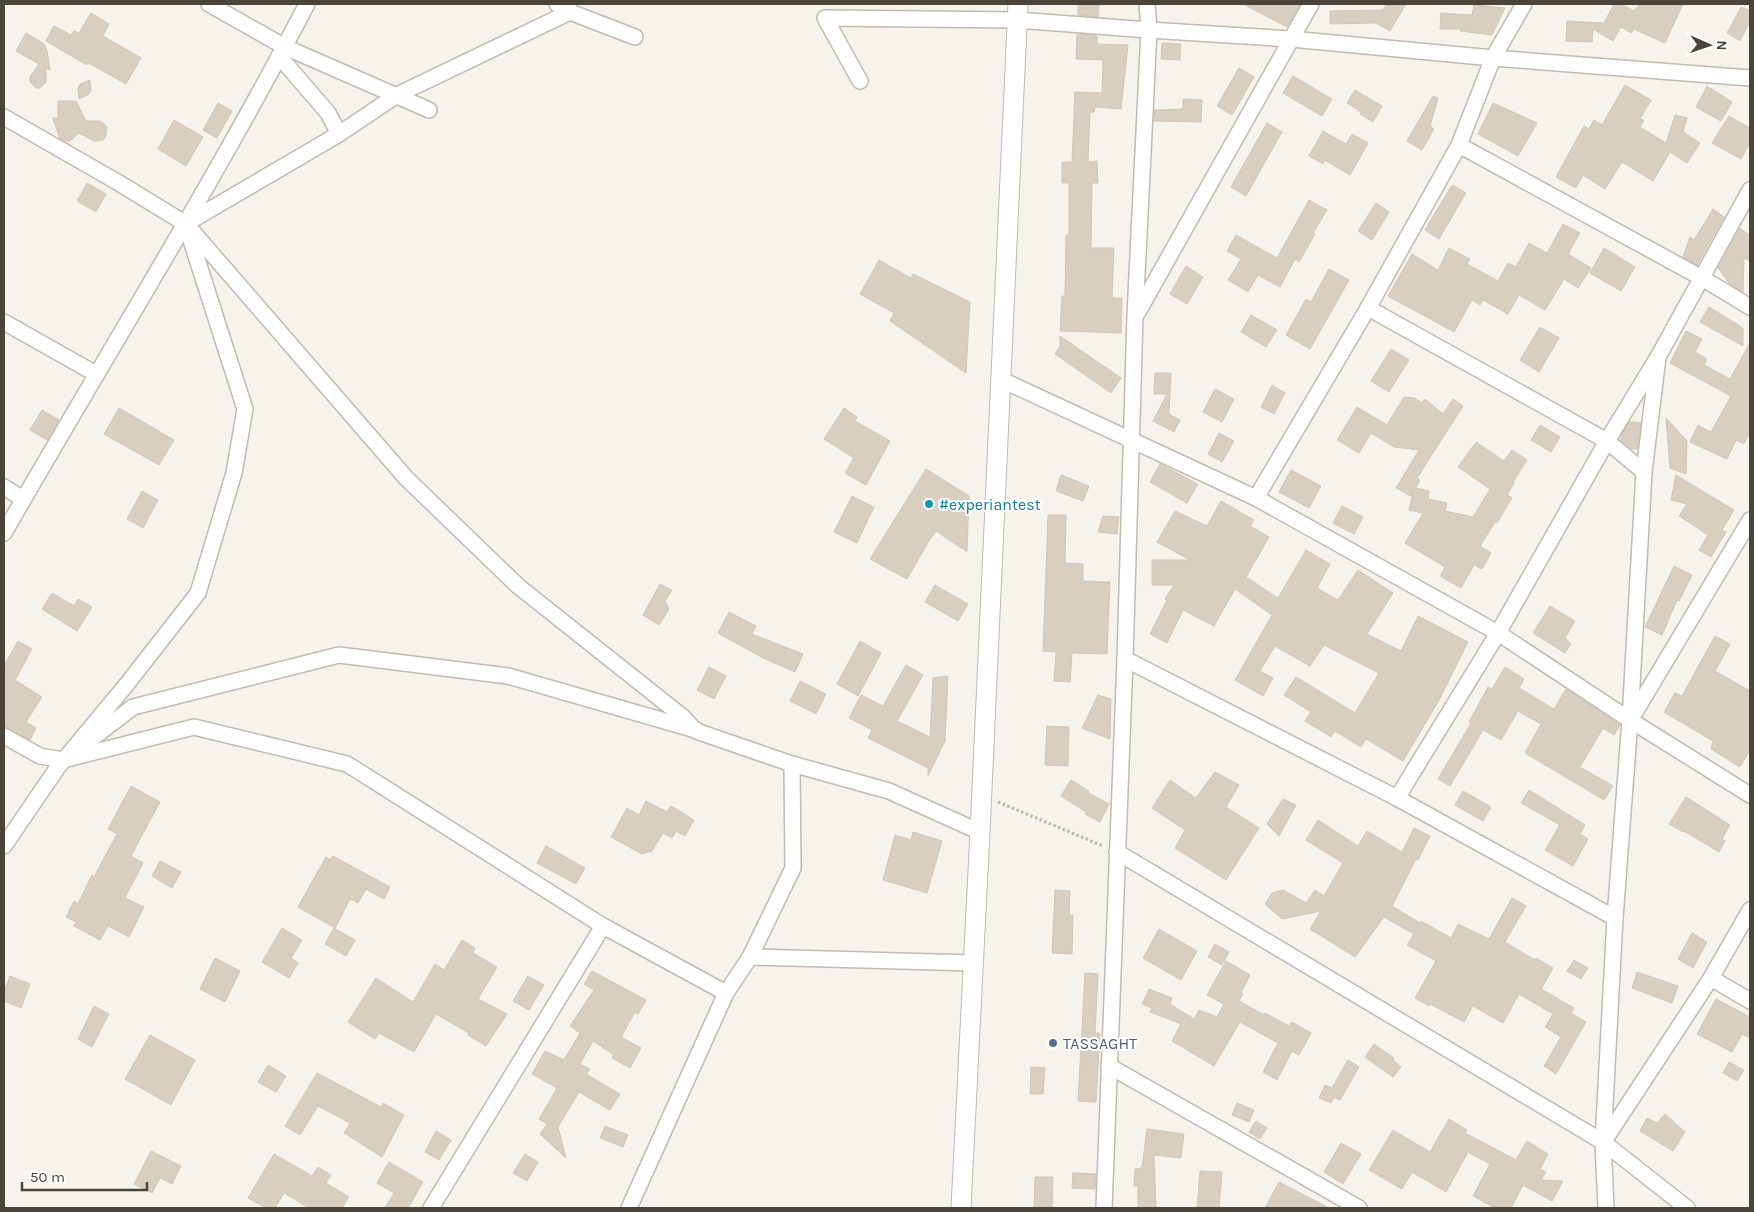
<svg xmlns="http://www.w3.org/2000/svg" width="1754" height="1212" viewBox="0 0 1754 1212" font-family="Karla,sans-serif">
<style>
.building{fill:#d8cfc1;stroke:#d3c7b4}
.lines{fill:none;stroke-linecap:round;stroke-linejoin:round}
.minor-casing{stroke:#c2bbae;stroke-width:18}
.tertiary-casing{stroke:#c2bbae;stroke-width:21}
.path{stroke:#c4b79f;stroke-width:3;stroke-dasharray:2.5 2.5;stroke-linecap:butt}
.minor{stroke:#fff;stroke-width:15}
.tertiary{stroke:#fff;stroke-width:19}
.culture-dot{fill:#0f9aa8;stroke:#fff;stroke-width:2}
.service-dot{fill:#5c6f8a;stroke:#fff;stroke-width:2}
.labels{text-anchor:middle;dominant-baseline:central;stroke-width:4;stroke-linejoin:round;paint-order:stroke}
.culture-label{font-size:16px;fill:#0d838f;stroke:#fff;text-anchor:start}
.service-label{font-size:16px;fill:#4e5e75;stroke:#fff;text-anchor:start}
</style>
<rect width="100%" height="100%" fill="#f6f3ec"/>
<g class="building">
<path d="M1078,4H1099L1098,17L1078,15Z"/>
<path d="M1243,4H1300L1287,27Z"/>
<path d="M1387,4H1406L1390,31L1376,23L1330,24V11L1383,10Z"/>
<path d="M1614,4H1621L1634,11L1640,4H1683L1665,43L1634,29L1631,33L1621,27L1613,41L1593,29L1592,42L1566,41L1567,21L1604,23Z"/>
<path d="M1474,5L1505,8L1492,35L1460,31V29H1440L1441,13L1472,15Z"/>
<path d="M1741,7L1750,11V21L1740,41L1727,33Z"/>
<path d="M91,13L109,24L103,36L141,58L126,84L87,62V65L46,41L54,26L71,35L74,31L79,33Z"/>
<path d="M26,33L44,44L47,51L50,70L46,68V82L40,88H36L30,82V77L39,64L16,51Z"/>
<path d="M1077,34L1097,36V44L1128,45L1121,109L1095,107L1094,112H1090L1088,162L1097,161L1098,183H1092L1091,248H1114L1112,298H1122L1121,333L1060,331L1062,296H1065L1066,235H1069V183H1062V162H1072L1075,92L1102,93L1103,60L1076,59Z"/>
<path d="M1162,43L1181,44L1180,60L1161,59Z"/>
<path d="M1239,68L1254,77L1232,115L1217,106Z"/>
<path d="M1293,76L1332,99L1322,116L1283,93Z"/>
<path d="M90,80L91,90L89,94L79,99L78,88L80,84Z"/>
<path d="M1625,85L1651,100L1640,119L1644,120L1640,127L1666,143L1675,115L1687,118L1683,132L1700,143L1687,163L1670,152L1653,181L1622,162L1605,189L1583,175L1576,188L1556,177L1584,126L1589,129L1594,120L1602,125Z"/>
<path d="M1707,86L1732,102L1721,121L1696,107Z"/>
<path d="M1355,90L1382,106L1373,122L1360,114L1361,112L1347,103Z"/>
<path d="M1433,96L1438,98L1430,126L1434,129L1422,150L1407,141Z"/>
<path d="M1183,99L1202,100L1201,122L1154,121V110L1183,109Z"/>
<path d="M58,101H76L86,121H100L104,124L107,127L106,136L103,140L94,141L79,133L70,141H65L60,139L53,118H58Z"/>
<path d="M218,103L232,111L217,138L203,130Z"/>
<path d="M1493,103L1537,123L1518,156L1478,134Z"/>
<path d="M1729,116L1750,128V142L1741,159L1712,143Z"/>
<path d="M174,120L203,137L186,166L158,149Z"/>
<path d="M1267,123L1282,132L1246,196L1231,187Z"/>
<path d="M1323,131L1346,144L1352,134L1368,143L1350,175L1325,160L1323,164L1309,156Z"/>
<path d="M87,183L106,194L96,212L77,201Z"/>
<path d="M1452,185L1466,193L1439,239L1425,230Z"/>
<path d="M1309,200L1327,210L1313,233L1315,234L1299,262L1295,259L1280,287L1258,275L1248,292L1228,280L1241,259L1227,251L1236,235L1277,258Z"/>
<path d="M1376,203L1389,212L1372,240L1358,231Z"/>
<path d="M1713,209L1724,217L1697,265L1683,257L1690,237L1694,240Z"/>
<path d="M1563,224L1580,233L1568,254L1591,268L1578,288L1564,279L1545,310L1519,295L1508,314L1483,300L1480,305L1472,300L1454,332L1388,296L1412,254L1438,270L1449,248L1470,259L1467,264L1498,281L1508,263L1516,267L1529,243L1547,253Z"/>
<path d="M1740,228L1750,236V261L1744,258L1743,292L1729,283L1718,268Z"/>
<path d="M1604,248L1635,267L1621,291L1590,273Z"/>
<path d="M879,260L911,278L913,274L970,302L966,373L890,321L894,313L860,294Z"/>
<path d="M1186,266L1203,277L1187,304L1170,294Z"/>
<path d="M1329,269L1349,280L1310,349L1286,335L1306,299L1311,302Z"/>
<path d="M1709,307L1743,328V346L1700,322Z"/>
<path d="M1251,315L1277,330L1266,347L1241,332Z"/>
<path d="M1540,327L1559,338L1539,372L1520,360Z"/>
<path d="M1686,331L1702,339L1695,352L1707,359L1704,365L1730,379L1750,343V432L1744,444L1736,440L1727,459L1690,442L1698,425L1711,432L1731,396L1670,363Z"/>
<path d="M1060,336L1121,378L1111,393L1055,354L1060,346Z"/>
<path d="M1391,349L1409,360L1389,392L1371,381Z"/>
<path d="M1155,373H1171L1169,414L1180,420L1174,432L1153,421L1167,394H1154Z"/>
<path d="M1272,385L1285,393L1274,414L1261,407Z"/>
<path d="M1215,389L1234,399L1222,422L1203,412Z"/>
<path d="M1404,397L1415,398L1422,403L1425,399L1443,414L1453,399L1463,406L1417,478L1420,480L1416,488L1429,491L1428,499L1447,503L1445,511L1473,517L1490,489L1458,467L1476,442L1504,461L1512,450L1527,460L1513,482L1514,483L1507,495L1512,498L1497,523L1495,522L1480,546L1491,553L1482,569L1474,565L1461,588L1440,576L1445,567L1405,543L1423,513L1409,510L1413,492L1411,496L1396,488L1419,450L1394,447L1371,433L1359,453L1337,440L1357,407L1387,425Z"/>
<path d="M119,408L174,440L159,465L104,434Z"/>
<path d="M844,408L857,417L855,421L890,441L866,485L845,473L854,458L824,439Z"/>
<path d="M42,410L59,420L47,440L30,430Z"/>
<path d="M1666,418L1687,441L1686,474L1670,468Z"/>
<path d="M1629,422L1641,423L1637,449H1631L1621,440V436Z"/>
<path d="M1540,425L1560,437L1551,452L1531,440Z"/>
<path d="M1219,433L1234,441L1222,462L1208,454Z"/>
<path d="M1160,464L1198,484L1187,503L1150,482Z"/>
<path d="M926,469L969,496L967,552L936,531L930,539L907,579L870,559Z"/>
<path d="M1291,470L1321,486L1309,508L1279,492Z"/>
<path d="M1061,475L1089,486L1083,501L1056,491Z"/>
<path d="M1676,475L1734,510L1722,530L1726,532L1711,557L1699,550L1708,535L1679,516L1687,504L1671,500Z"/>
<path d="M142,491L158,500L143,528L127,519Z"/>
<path d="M852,496L874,507L857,543L834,532Z"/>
<path d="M1221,501L1254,520L1250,526L1269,537L1246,577L1278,598L1306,550L1330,564L1317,588L1338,600L1358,570L1393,593L1367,634L1401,651L1418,616L1468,642L1438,702L1403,761L1366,739L1361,747L1335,731L1331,737L1305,721L1311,712L1284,695L1296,677L1355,713L1379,673L1324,645L1310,666L1275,646L1260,671L1273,678L1263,696L1235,680L1272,615L1235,589L1214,626L1183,610L1167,643L1150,634L1167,600L1165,599L1174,585H1152V560H1190L1157,542L1175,511L1207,526Z"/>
<path d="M1342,506L1363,517L1354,534L1333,523Z"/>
<path d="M1048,515H1066L1065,563L1083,564V581L1110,582L1107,654L1072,653L1070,682L1054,681L1056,652L1043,651Z"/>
<path d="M1103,516L1119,517L1117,534L1098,532Z"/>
<path d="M1674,566L1692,575L1679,601L1677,600L1662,635L1645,627Z"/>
<path d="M660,584L672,590L665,601L669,609L659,625L643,615Z"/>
<path d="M935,585L968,604L958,621L925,602Z"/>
<path d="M52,593L74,606L78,599L92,607L77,631L42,609Z"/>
<path d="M1550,606L1575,621L1565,638L1571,644L1565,653L1533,633Z"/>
<path d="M729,612L756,626L752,634L803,654L795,672L763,658L718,633Z"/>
<path d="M1715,636L1730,644L1715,671L1750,691V750L1740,767L1711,749L1713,741L1664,712L1675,693L1682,696Z"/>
<path d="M18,641L32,649L15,680L42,697L26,722L36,728L30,740L4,727V666Z"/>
<path d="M860,641L881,653L858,696L837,684Z"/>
<path d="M906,665L923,675L897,721L930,737L933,678L948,676L945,741L928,776V768L868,738L872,730L849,718L861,695L883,706Z"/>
<path d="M709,667L726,676L714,699L697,690Z"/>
<path d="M1505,667L1524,679L1519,688L1554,709L1566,689L1620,725L1614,735L1603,728L1580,767L1613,786L1604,800L1525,753L1541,724L1518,711L1501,740L1483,730L1450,786L1438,779L1471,723L1469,722L1488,687L1492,689Z"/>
<path d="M800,681L826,694L816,714L790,701Z"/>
<path d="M1098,695L1111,699L1110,739L1082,728Z"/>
<path d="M1047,726L1069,727L1068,766L1045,765Z"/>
<path d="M1215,772L1239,785L1226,807L1259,828L1226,880L1175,848L1185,830L1152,808L1170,780L1196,798Z"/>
<path d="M1071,780L1089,791L1088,793L1109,804L1100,822L1085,814L1086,812L1061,796Z"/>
<path d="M131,786L160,802L131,856L143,863L125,898L144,907L129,937L108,926L100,940L74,926L76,922L66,917L74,901L78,904L92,875L94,877L117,834L108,829Z"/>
<path d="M1529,790L1585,825L1580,834L1588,839L1573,866L1545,850L1560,825L1521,803Z"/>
<path d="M1463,791L1491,807L1483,821L1455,805Z"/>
<path d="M1686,797L1730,825L1722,839L1725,841L1719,852L1684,831L1683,832L1669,824Z"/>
<path d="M1283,799L1296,805L1279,836L1267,824Z"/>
<path d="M646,801L667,812L671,806L694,820L685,836L676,831L672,838L663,833L652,851L642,854L611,837L627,808L639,815Z"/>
<path d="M1318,820L1358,846L1367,831L1402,852L1414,828L1430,836L1418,860L1416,859L1392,906L1420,923L1421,921L1451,938L1458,924L1489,939L1512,898L1526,906L1505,942L1535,960L1536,958L1553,968L1541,989L1574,1008L1571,1013L1586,1022L1556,1074L1544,1066L1561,1037L1545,1027L1553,1014L1519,994L1503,1023L1473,1006L1464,1022L1430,1004L1429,1006L1415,998L1436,961L1407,945L1414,934L1384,917L1355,957L1310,929L1321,911L1282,919L1265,904L1272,893L1283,890L1306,903L1315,890L1324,896L1343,863L1306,840Z"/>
<path d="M913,832L942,841L927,893L883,880L895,835L911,840Z"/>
<path d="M546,846L585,868L576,884L537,863Z"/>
<path d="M333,856L390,887L384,899L366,889L358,903L350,899L335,928L298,907L326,857L331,860Z"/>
<path d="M160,861L181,872L172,888L152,876Z"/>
<path d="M1055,890L1070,891L1069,915H1073L1072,954L1052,953Z"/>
<path d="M282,928L302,940L291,958L298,963L289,978L262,962Z"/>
<path d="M334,928L355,940L346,956L325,944Z"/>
<path d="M1159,929L1197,951L1181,980L1143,958Z"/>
<path d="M1692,933L1707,942L1693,968L1678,959Z"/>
<path d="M462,940L475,948L473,953L497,967L478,999L507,1014L486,1046L468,1035L469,1033L436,1014L414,1052L379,1033L375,1039L348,1022L376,978L413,1002L435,964L444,970Z"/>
<path d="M1215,944L1229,952L1222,965L1208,957Z"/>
<path d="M215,958L240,971L225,1002L200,989Z"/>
<path d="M1574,960L1588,968L1581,979L1567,971Z"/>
<path d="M1226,961L1250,975L1241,993L1243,994L1239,1001L1264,1015L1265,1013L1289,1026L1292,1022L1311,1033L1299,1055L1292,1051L1277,1080L1263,1072L1278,1043L1240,1022L1214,1066L1172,1041L1181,1024L1150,1012L1152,1008L1142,1004L1149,989L1172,998L1170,1004L1194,1019L1199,1010L1217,1017L1224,1004L1207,995Z"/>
<path d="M592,971L646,1000L638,1014L635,1012L621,1037L641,1048L630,1068L612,1058L614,1055L593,1041L580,1064L590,1069L586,1074L620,1094L610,1110L579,1092L558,1127L566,1158L540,1134L547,1124L539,1119L557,1088L532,1074L545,1051L564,1060L580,1033L570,1026L594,990L584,984Z"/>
<path d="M1637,972L1678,986L1672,1003L1632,988Z"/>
<path d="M1085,973L1098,974L1095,1033H1100L1096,1102L1078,1101Z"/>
<path d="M10,976L30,984L21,1008L4,1001V991Z"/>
<path d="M528,976L544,985L529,1010L513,1001Z"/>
<path d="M1716,999L1750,1017V1038L1742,1034L1732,1052L1697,1034Z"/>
<path d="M94,1006L109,1014L92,1047L78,1039Z"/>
<path d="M150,1035L195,1060L171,1105L125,1079Z"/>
<path d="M1374,1044L1394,1058L1393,1060L1401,1067L1393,1077L1365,1057Z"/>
<path d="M1348,1060L1359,1067L1340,1100L1334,1097L1331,1103L1319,1098L1325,1085L1332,1088Z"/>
<path d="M1729,1062L1744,1070L1737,1081L1723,1073Z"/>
<path d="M268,1065L286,1076L276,1092L258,1082Z"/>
<path d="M1031,1067L1045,1068L1043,1094H1030Z"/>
<path d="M317,1073L381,1107L383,1103L404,1115L382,1157L344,1133L350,1123L318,1106L300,1135L285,1126Z"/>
<path d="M1237,1103L1254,1110L1249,1122L1232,1115Z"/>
<path d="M1665,1114L1685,1132L1673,1151L1640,1131L1647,1118L1657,1123Z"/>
<path d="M1449,1119L1467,1130L1465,1133L1516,1160L1527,1141L1548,1154L1540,1169L1546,1172L1541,1180L1563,1181L1552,1201L1523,1185L1511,1208H1495L1473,1196L1490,1164L1468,1152L1446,1192L1412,1172L1402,1189L1369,1170L1393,1130L1430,1152Z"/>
<path d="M1256,1121L1267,1128L1260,1139L1249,1132Z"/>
<path d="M605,1126L628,1135L623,1147L600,1138Z"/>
<path d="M1147,1129L1184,1134L1181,1158L1154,1155L1156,1208H1138V1186H1134L1135,1169L1142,1168Z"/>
<path d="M436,1131L451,1140L439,1160L425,1152Z"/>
<path d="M1341,1143L1361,1154L1343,1184L1324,1172Z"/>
<path d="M151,1151L181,1166L172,1184L160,1178L152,1193L134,1184Z"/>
<path d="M274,1154L312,1176L318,1167L331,1175L326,1183L349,1197L342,1208H309L284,1193L275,1208H266L248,1198Z"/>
<path d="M525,1154L538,1162L527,1181L513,1173Z"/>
<path d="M389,1162L423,1182L408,1208H385L394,1193L377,1183Z"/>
<path d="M1200,1171L1222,1172L1219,1208H1197Z"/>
<path d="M1073,1173L1096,1174L1095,1189L1072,1188Z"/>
<path d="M1035,1177H1053L1052,1208H1034Z"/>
<path d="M1279,1182L1329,1208H1265Z"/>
</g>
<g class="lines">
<defs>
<g id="minor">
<path d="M209,4L285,47L429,110"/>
<path d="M557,4L570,12L635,37"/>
<path d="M279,56L328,113L339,134"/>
<path d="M860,81L825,18L1017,20L1149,30L1291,39L1493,58L1750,78"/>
<path d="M4,117L119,183L186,224L406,478L518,586L683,717L696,731L792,764L889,791L980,832"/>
<path d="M1459,145L1702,278L1750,307"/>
<path d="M187,223L339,134L397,95L570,12L568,4"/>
<path d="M1368,308L1607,441L1644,472"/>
<path d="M1138,312L1311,4"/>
<path d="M4,322L96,374"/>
<path d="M1000,379L1256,498L1498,633L1630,720L1750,795"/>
<path d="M4,487L23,499"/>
<path d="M1256,498L1368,308L1459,145L1493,58L1524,4"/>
<path d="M4,533C105,357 213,184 307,4"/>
<path d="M1125,659L1397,798L1615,918"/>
<path d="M1631,719L1750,520"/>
<path d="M4,736L40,756L63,760L194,727L347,764L603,926L726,993"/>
<path d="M86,743L133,707L339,655L508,676L696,730"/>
<path d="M1397,798L1498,633L1607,441L1658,357L1750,190"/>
<path d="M4,846L58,767L127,684L198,593L234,473L245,409L188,231"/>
<path d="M1117,852L1603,1142L1687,1208"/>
<path d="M750,957L973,963"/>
<path d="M1711,978L1750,1001"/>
<path d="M1109,1066L1359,1208"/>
<path d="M1604,1141L1711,978L1750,910"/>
<path d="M431,1208L603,926"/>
<path d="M629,1208L726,993L750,957L793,868L792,764"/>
<path d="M1104,1208L1125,659L1135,316L1149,30L1147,4"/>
<path d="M1606,1208L1603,1142L1615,918L1630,720L1644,472L1658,357"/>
</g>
<path id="tertiary" d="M961,1208L980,832L1018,4"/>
</defs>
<use href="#minor" class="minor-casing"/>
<use href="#tertiary" class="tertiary-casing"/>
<path class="path" d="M998,802L1103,846"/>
<use href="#minor" class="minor"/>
<use href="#tertiary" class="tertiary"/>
</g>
<circle class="culture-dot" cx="929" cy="504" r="5"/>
<circle class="service-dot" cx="1053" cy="1043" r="5"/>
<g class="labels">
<g class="culture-label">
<text x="939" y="504">#experiantest</text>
</g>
<g class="service-label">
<text x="1063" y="1043">TASSAGHT</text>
</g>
</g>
<rect width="1754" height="1212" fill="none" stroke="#4b4439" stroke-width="10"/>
<g transform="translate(1709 45) rotate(92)" stroke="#ffffff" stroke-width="4" paint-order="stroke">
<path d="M0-4L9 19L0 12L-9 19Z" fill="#4b4439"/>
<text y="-8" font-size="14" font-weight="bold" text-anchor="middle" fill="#4b4439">N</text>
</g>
<path d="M22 1182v8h125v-8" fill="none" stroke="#4b4439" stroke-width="2.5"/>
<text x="30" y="1182" font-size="15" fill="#4b4439" stroke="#ffffff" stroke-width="4" paint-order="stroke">50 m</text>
</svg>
